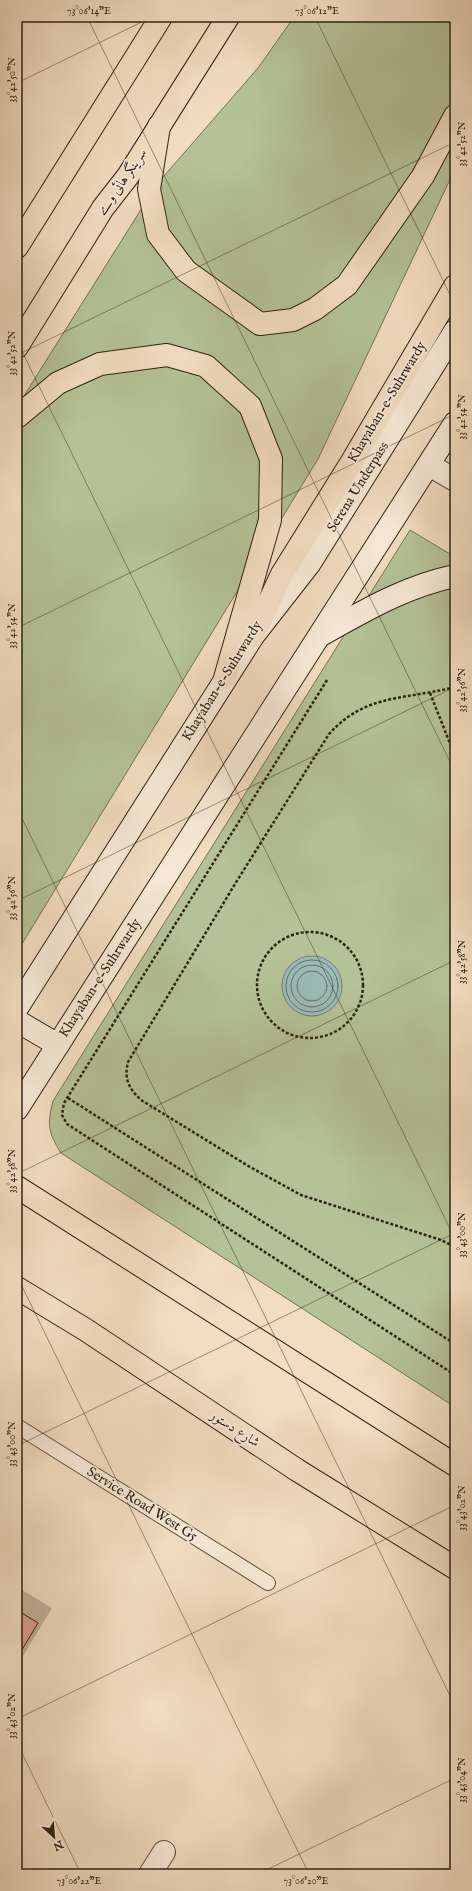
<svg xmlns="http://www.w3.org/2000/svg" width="472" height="1891" viewBox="0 0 472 1891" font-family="'IM FELL English',Amiri,serif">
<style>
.green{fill:#b4c297;stroke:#717256}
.water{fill:#9cbbb7;stroke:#707e77}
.shadow{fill:#0003}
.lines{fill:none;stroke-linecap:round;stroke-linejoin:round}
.shore{stroke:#656e66;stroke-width:1}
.building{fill:#dea18f;stroke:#2e2216}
.lane-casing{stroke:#5f5141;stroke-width:16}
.street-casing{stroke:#5f5141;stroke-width:24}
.secondary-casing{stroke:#2e2216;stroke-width:24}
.primary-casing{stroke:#2e2216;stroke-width:24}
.highway-casing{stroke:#2e2216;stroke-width:24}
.path{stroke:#2e2216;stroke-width:2.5;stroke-dasharray:3 2;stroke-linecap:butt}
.lane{stroke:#f7e9d7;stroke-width:14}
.street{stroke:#f7e9d7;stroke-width:22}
.secondary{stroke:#f7e9d7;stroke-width:22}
.primary{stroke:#f2ddc1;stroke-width:22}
.highway{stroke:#f2ddc1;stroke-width:22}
.ticks{fill:none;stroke:#2e2216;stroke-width:1;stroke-opacity:0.45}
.labels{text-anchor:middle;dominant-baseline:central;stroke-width:3.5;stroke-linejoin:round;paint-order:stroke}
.street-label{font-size:14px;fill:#2e2216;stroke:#f7e9d7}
.neatline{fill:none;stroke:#2e2216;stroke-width:1.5}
.ticks-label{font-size:10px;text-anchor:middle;fill:#2e2216}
</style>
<rect width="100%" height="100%" fill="#f2ddc1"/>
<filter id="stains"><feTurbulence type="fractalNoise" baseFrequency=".005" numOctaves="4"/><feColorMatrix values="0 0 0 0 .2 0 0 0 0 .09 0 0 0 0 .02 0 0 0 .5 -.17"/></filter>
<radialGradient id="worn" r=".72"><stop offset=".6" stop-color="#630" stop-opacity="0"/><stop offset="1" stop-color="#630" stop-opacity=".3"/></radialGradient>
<g class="green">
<path d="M294,17H455V169L318,459L17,952V407L157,184L258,68Z"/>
<path d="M410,530L455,557V1407L61,1153C48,1132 47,1125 53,1101Z"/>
</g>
<circle class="water" cx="312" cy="986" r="30"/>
<path class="shadow" d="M17,1587L52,1608L17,1666Z"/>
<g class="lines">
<g class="shore">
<circle cx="312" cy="986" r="26"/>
<circle cx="312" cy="986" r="21"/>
<circle cx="312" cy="986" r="15"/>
</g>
</g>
<path class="building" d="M17,1610L38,1623L17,1658Z"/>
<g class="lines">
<defs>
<path id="lane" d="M17,1426L268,1583"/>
<g id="street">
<path d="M429,465L455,480"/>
<path d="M150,1874L164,1852"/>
</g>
<g id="secondary">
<path d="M321,635C364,611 406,586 455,576"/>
<path d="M17,1008L253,636L310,563L455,331"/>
<path d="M17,1021L58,1045"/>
<path d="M17,1109L455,423"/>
</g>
<g id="primary">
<path d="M253,636L282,574L351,463L455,286"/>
<path d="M17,1187L455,1465"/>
<path d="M17,1288L86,1330L297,1470L455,1568"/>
</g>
<g id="highway">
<path d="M159,126L149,189L158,234L186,271L260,324L293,320L315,309L347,285L423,176L455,116"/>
<path d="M17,247L161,17"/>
<path d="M17,347L103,208L128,176L228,17"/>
<path d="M17,417L58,383L100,364L167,355L206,366L250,406L271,459L270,520L225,678"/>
</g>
</defs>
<use href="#lane" class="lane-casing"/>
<use href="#street" class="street-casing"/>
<use href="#secondary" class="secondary-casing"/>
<use href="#primary" class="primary-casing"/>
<use href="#highway" class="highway-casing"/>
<g class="path">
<path d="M327,680L64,1103L62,1115L67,1124L455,1375"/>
<path d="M455,687C405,700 366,693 329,734L235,884L128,1062C124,1078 128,1088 141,1100L250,1167L301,1195L441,1240L455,1247"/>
<path d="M430,693L455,756"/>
<circle cx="310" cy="985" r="53"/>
<path d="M68,1098L455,1344"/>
</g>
<use href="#lane" class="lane"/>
<use href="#street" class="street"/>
<use href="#secondary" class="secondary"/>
<use href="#primary" class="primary"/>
<use href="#highway" class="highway"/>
</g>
<path class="ticks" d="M87,17L455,772M315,17L455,305M17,83L152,17M17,341L455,1239M17,355L455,142M17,628L455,414M17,808L455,1706M17,901L455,687M17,1174L455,960M17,1276L309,1874M17,1446L455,1233M17,1719L455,1505M17,1743L81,1874M258,1874L455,1778"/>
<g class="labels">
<g class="street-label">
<text transform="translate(122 182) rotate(-56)">سرینگر ہائی وے</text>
<text transform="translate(387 402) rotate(-59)">Khayaban-e-Suhrwardy</text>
<text transform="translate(358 487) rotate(-58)">Serena Underpass</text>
<text transform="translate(222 681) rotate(-58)">Khayaban-e-Suhrwardy</text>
<text transform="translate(100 978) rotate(-57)">Khayaban-e-Suhrwardy</text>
<text transform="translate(235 1429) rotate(33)">شارع دستور</text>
<text transform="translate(142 1504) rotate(32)">Service Road West G5</text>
</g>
</g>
<rect width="472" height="1891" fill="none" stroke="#f2ddc1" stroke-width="44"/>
<g transform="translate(54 1837) rotate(154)" stroke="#f7e9d7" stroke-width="3" paint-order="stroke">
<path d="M0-3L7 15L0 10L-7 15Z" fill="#2e2216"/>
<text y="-6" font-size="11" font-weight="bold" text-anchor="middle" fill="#2e2216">N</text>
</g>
<rect x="22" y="22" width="428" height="1847" class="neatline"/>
<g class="ticks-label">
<text x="89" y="14">73°06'14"E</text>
<text x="317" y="14">73°06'12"E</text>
<text transform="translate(11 80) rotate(-90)" y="4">33°42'50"N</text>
<text transform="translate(461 144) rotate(-90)" y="4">33°42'52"N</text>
<text transform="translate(11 353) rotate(-90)" y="4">33°42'52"N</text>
<text transform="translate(461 417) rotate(-90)" y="4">33°42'54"N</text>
<text transform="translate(11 626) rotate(-90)" y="4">33°42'54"N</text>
<text transform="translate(461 690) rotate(-90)" y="4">33°42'56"N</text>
<text transform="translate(11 898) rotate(-90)" y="4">33°42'56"N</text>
<text transform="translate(461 962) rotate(-90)" y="4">33°42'58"N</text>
<text transform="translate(11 1171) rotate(-90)" y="4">33°42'58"N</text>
<text transform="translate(461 1235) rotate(-90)" y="4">33°43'00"N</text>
<text transform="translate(11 1444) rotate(-90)" y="4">33°43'00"N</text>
<text transform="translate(461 1508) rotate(-90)" y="4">33°43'02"N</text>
<text transform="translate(11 1716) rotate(-90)" y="4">33°43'02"N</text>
<text transform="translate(461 1780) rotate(-90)" y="4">33°43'04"N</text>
<text x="79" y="1884">73°06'22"E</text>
<text x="306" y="1884">73°06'20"E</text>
</g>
<rect width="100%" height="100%" filter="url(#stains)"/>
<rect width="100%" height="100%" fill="url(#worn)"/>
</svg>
